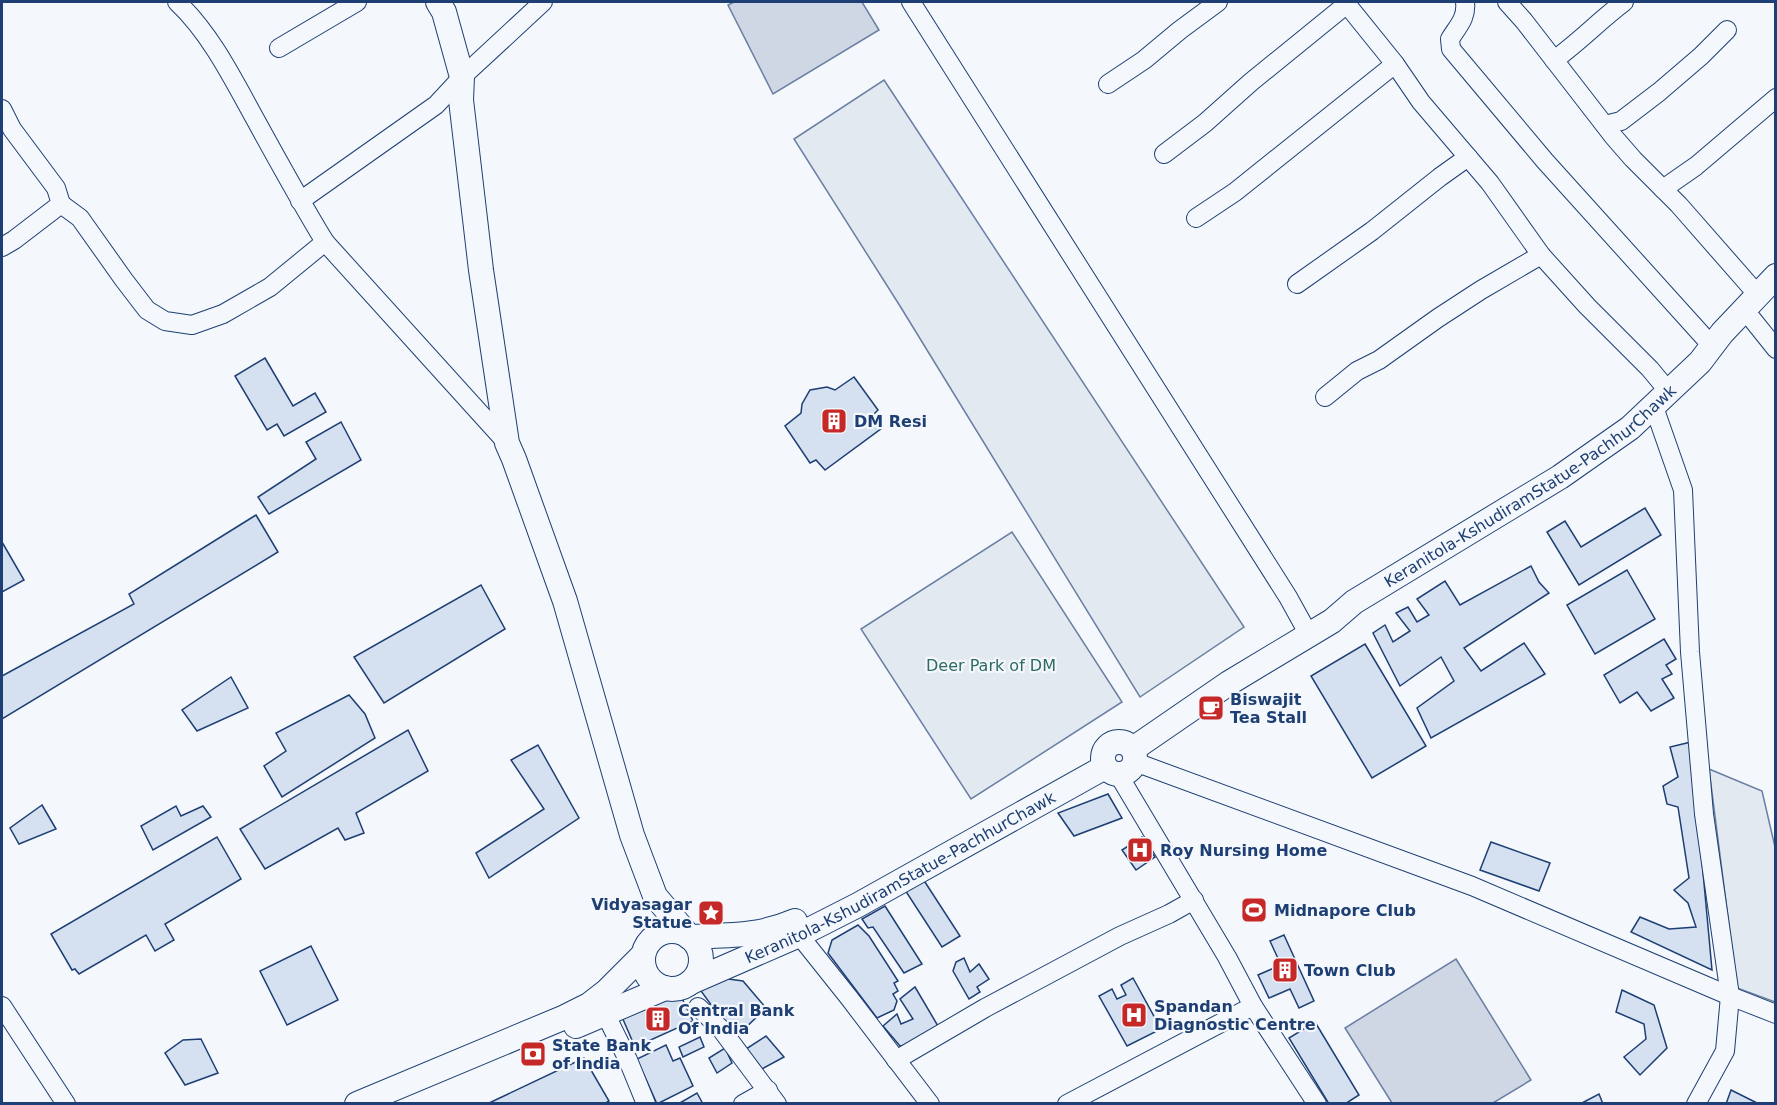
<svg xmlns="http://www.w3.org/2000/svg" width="1777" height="1105" viewBox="0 0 1777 1105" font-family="'DejaVu Sans',sans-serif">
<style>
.green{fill:#e3e9f0;stroke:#687fa3;stroke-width:1.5}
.water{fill:#cfd7e4;stroke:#687fa3;stroke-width:1.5}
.building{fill:#d5e0f0;stroke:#1d3f73;stroke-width:1.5}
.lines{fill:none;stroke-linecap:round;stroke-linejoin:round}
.minor-casing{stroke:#1d3f73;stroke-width:20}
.major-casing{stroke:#1d3f73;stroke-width:26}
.minor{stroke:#f4f7fb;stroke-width:18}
.major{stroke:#f4f7fb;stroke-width:24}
.labels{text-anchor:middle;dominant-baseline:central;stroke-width:4.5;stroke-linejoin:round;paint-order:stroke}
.poi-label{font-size:16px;font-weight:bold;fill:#1d3f73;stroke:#f4f7fb;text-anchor:start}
.street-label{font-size:16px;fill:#1d3f73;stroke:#f4f7fb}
.park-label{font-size:16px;fill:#2c6c60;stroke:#f4f7fb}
</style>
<rect width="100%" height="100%" fill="#f4f7fb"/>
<g class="green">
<path d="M884,80L1244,627L1140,697L900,306L794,139Z"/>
<path d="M1012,532L1122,702L971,799L861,629Z"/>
<path d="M1709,769L1762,791L1775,847V1002L1737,988Z"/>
</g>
<g class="water">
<path d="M734,2H862L879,30L773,94L728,5Z"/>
<path d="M1456,959L1531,1080L1493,1103H1392L1345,1028Z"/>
</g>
<g class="building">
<path d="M265,358L293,406L315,393L326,412L284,436L277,424L267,430L235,376Z"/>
<path d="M854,377L878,410L872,416L882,428L825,470L816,460L810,463L785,426L801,413L802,404L810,390L827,387L835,390Z"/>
<path d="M341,422L361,460L269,514L258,497L316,459L306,442Z"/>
<path d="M1645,508L1661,535L1579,585L1547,532L1565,521L1581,547Z"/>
<path d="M256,515L278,552L2,719V676L134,604L129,594Z"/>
<path d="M2,542L24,580L2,592Z"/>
<path d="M1531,566L1539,582L1549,593L1464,648L1481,671L1524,643L1545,674L1431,738L1417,708L1454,681L1441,657L1400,686L1373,633L1385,625L1393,642L1410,631L1396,613L1408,607L1417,622L1429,615L1417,599L1445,581L1460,605Z"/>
<path d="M1627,570L1655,619L1595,654L1567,605Z"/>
<path d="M481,585L505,629L384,703L354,657Z"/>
<path d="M1664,639L1676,659L1666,665L1672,674L1662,679L1674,698L1651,711L1637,692L1620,703L1604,675Z"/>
<path d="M1365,644L1426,746L1372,778L1311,676Z"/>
<path d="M231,677L248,708L197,731L182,710Z"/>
<path d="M349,695L365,714L375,738L282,797L264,766L286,751L276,733Z"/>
<path d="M408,730L428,771L356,813L364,833L345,840L338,828L265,869L240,829Z"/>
<path d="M1691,742L1712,970L1631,932L1640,917L1669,929L1696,927L1688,903L1674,890L1689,878L1678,807L1667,804L1663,786L1678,777L1670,747Z"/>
<path d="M538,745L579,818L489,878L476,853L544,809L511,760Z"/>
<path d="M1108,794L1122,818L1074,836L1058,813Z"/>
<path d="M42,805L56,829L19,844L10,828Z"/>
<path d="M176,806L181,816L203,806L211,817L153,850L141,826Z"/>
<path d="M217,837L241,879L165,924L174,940L155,951L146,935L79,974L75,969L72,970L51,934Z"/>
<path d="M1142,837L1155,857L1136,870L1122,850Z"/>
<path d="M1491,842L1550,863L1539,891L1480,870Z"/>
<path d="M923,879L960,936L942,947L905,890Z"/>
<path d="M885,906L922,964L904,973L873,927L868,928L862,919Z"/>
<path d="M858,925L869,936L898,981L894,983L898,991L893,994L897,1001L894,1010L877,1018L828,953L832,940Z"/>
<path d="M1284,935L1314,1001L1299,1008L1290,989L1269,998L1258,975L1281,965L1270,941Z"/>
<path d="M311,946L338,1000L287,1025L260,971Z"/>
<path d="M964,958L970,972L979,964L989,979L977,987L980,992L969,999L953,971L956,962Z"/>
<path d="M721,978L743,981L766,1008L737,1036L731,1032L701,991Z"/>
<path d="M1133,978L1161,1029L1127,1046L1099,996L1112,989L1117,999L1126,995L1121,985Z"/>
<path d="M915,987L938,1026L908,1045L900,1046L883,1026L897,1014L901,1024L913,1019L900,999Z"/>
<path d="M1622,990L1654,1005L1667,1048L1640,1075L1624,1057L1646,1039L1644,1024L1616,1012Z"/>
<path d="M679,992L693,1021L635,1047L622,1017Z"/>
<path d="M1315,1022L1359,1095L1345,1104H1329L1289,1038Z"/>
<path d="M766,1036L784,1057L760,1070L746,1049Z"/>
<path d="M700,1037L704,1047L683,1057L679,1047Z"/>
<path d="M201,1039L218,1073L185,1085L165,1053L183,1040Z"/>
<path d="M666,1045L673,1061L680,1058L693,1086L657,1104L637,1059Z"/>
<path d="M725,1048L732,1063L717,1073L709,1058Z"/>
<path d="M584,1058L609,1101L604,1104H487Z"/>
<path d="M1731,1090L1759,1104H1726Z"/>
<path d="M697,1093L703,1104H678Z"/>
<path d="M1599,1094L1603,1104H1580Z"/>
</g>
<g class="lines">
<defs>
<g id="minor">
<path d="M177,2C210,33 232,77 254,117C277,159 300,201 325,242"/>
<path d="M911,2L1288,597L1309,635"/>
<path d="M1345,2L1395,64L1421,102L1490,183L1541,255L1587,306L1650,369L1669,392"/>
<path d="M1465,2C1467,18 1458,26 1450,39L1451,49L1545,161L1712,346"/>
<path d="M1507,2L1524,21L1613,136L1633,159L1679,205L1757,294"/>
<path d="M279,48L357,2"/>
<path d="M1554,60C1579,42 1600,20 1624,2"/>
<path d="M1108,84L1144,60L1180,30L1218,2"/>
<path d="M2,109L12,129L56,188L61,204L14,240L2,247"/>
<path d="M1605,125L1621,121L1659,92L1701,56L1727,30"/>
<path d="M1164,154L1205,123L1251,82L1347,4"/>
<path d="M1663,189L1696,166L1776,98"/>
<path d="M300,201L436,105L462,77L543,2"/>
<path d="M61,204L80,218L124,280L147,310L165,321L192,325L223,314L270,287L325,242L507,443"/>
<path d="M1196,218L1235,192L1395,64"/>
<path d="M1297,284L1372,231L1440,177L1468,157"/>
<path d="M1752,319L1776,349"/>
<path d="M1325,397L1357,371L1379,360L1438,318L1481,290L1541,255"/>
<path d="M1654,407L1683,490L1690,652L1704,814L1730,996L1725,1051L1696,1104"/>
<path d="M1135,762L1472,886L1730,996L1776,1014"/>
<path d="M1118,774L1227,957L1253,1006L1317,1104"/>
<path d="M799,935L850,999L930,1104"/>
<path d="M2,1006L66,1104"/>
<path d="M698,1007L721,1029L777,1104"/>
<path d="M605,1013L628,1060L646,1104"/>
<path d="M896,1060L985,1008L1120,936L1169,914L1194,900"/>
<path d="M743,1104L768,1090"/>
<path d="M1067,1104L1253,1006"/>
</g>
<g id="major">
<path d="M438,2L444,12L462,77L461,100L481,270L507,443L514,459L565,601L632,835L655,896L687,934"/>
<circle cx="1119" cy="758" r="16"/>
<path id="s1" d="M1133,749L1229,683L1332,621L1354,602L1560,477L1630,428L1700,362L1722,333L1776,276"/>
<circle cx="672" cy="960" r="29"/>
<path d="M689,937C729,935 758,937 795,921"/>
<path id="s2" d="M691,982L799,935L858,905L1105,767"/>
<path d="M576,1026L665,988"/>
<path d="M357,1104L565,1017L589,1005L607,991L643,955"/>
</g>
</defs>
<use href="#minor" class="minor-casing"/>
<use href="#major" class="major-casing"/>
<use href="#minor" class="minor"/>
<use href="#major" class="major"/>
</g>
<defs>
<symbol id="building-square" viewBox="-11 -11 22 22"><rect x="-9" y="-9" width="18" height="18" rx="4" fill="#c62828" stroke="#f4f7fb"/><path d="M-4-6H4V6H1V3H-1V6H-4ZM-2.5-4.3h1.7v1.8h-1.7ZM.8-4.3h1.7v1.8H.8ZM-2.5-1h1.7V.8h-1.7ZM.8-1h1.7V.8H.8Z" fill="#fff"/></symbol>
<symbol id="cafe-square" viewBox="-11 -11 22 22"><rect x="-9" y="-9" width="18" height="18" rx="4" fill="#c62828" stroke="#f4f7fb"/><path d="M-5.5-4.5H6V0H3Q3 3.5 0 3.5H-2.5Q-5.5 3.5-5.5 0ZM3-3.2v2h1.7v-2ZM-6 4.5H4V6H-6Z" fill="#fff"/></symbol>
<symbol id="hospital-square" viewBox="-11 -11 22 22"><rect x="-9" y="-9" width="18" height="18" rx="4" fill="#c62828" stroke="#f4f7fb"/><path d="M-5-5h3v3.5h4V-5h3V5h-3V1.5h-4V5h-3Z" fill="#fff"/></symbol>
<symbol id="stadium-square" viewBox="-11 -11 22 22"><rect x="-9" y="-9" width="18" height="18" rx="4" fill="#c62828" stroke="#f4f7fb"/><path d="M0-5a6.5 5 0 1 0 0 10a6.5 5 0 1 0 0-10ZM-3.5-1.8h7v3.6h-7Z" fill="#fff"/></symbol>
<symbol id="sight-square" viewBox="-11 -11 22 22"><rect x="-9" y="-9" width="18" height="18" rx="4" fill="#c62828" stroke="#f4f7fb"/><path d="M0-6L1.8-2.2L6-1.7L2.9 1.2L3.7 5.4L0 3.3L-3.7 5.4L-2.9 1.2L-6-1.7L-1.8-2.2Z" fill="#fff"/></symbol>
<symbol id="bank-square" viewBox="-11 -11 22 22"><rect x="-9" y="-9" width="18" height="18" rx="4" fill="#c62828" stroke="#f4f7fb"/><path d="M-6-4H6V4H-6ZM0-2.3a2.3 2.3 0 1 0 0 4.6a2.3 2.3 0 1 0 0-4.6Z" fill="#fff"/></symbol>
</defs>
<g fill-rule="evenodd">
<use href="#building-square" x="819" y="406" width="30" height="30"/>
<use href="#cafe-square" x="1196" y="693" width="30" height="30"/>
<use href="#hospital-square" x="1125" y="835" width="30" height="30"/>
<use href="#stadium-square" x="1239" y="895" width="30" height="30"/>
<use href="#sight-square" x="696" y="898" width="30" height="30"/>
<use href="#building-square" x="1270" y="955" width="30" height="30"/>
<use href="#hospital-square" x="1119" y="1000" width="30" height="30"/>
<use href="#building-square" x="643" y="1004" width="30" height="30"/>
<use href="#bank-square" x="518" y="1039" width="30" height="30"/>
</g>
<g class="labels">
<g class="poi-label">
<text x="854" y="421">DM Resi</text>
<text x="1230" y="699">Biswajit<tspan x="1230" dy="18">Tea Stall</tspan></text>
<text x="1160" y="850">Roy Nursing Home</text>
<text x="692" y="904" text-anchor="end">Vidyasagar<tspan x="692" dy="18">Statue</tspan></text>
<text x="1274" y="910">Midnapore Club</text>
<text x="1304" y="970">Town Club</text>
<text x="1154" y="1006">Spandan<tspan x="1154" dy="18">Diagnostic Centre</tspan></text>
<text x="678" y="1010">Central Bank<tspan x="678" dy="18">Of India</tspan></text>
<text x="552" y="1045">State Bank<tspan x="552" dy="18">of India</tspan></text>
</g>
<g class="street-label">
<text stroke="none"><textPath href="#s1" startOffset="477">Keranitola-KshudiramStatue-PachhurChawk</textPath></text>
<text stroke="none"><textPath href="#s2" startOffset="234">Keranitola-KshudiramStatue-PachhurChawk</textPath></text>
</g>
<g class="park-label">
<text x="991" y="665">Deer Park of DM</text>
</g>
</g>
<rect width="1777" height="1105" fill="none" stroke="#1d3f73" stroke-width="6"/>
</svg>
